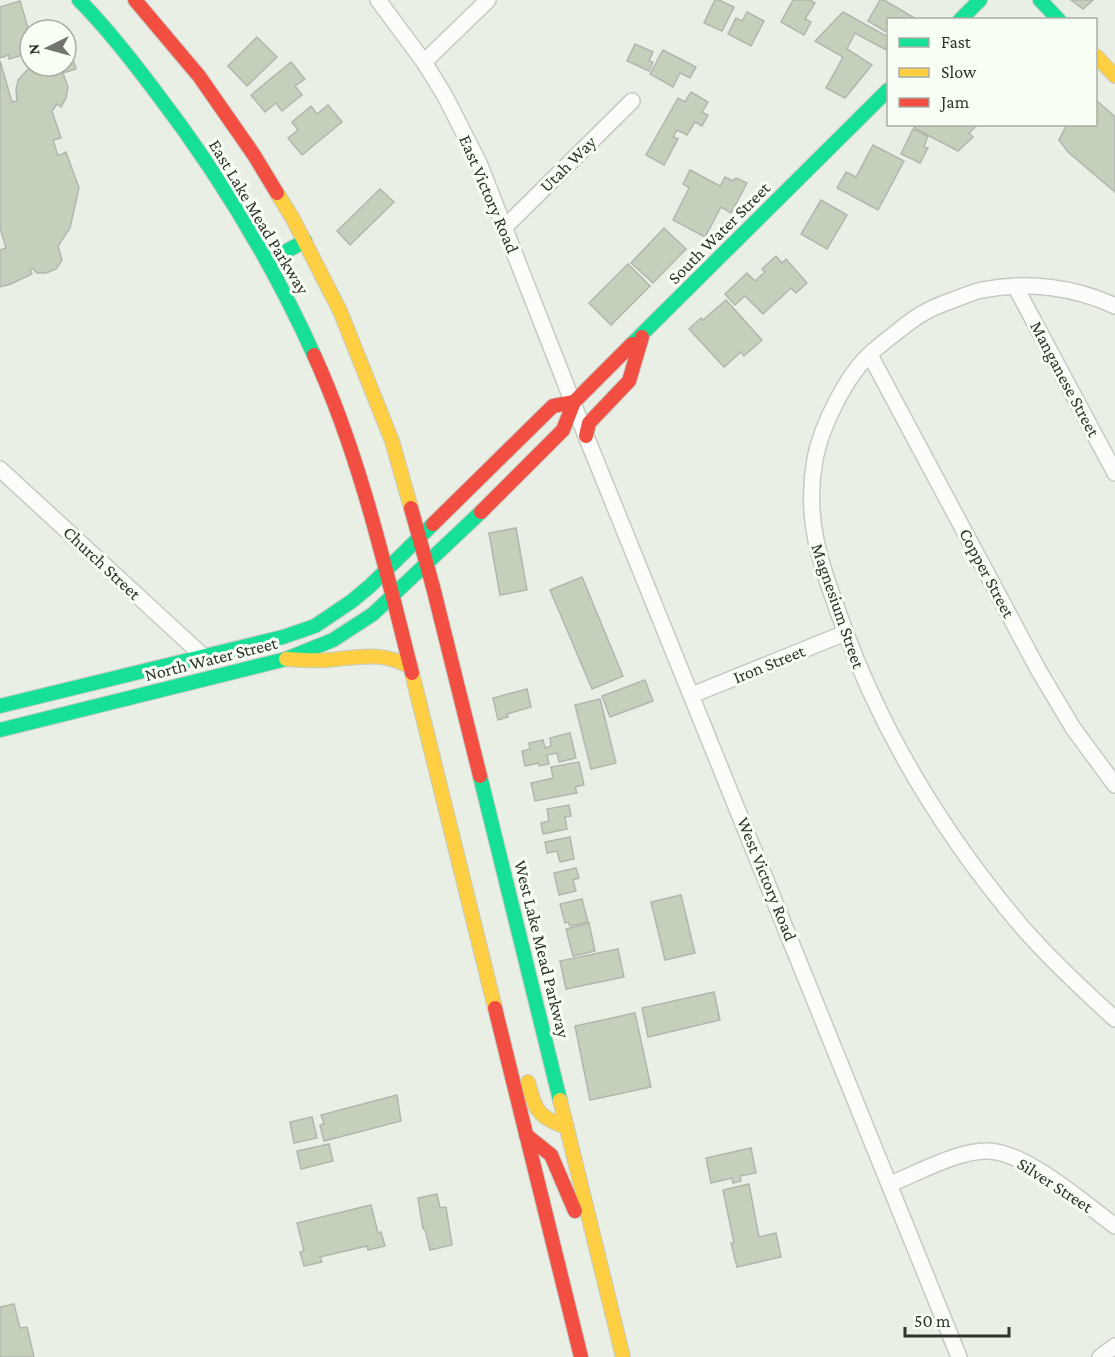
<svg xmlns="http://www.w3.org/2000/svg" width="1115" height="1357" viewBox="0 0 1115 1357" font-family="'Crimson Pro',serif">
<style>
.building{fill:#c5d0bc;stroke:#b2b6af;stroke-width:1.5}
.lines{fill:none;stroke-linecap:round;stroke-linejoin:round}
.street-casing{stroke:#c5cac2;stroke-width:18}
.fast-casing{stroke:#c5cac2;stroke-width:16}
.slow-casing{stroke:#c5cac2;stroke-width:16}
.jam-casing{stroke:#c5cac2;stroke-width:16}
.street{stroke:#fcfdfb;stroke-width:15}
.fast{stroke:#16e098;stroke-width:14}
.slow{stroke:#ffcf43;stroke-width:14}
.jam{stroke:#f24e42;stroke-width:14}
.labels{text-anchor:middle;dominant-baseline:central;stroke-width:6;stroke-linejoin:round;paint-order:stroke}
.street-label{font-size:18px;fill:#30342d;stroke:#f8fff4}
</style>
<rect width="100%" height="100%" fill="#e9efe5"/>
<g class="building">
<path d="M715,0H719L734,7L722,31L704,23Z"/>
<path d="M793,0H810L815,3L805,19L811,22L804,35L781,22Z"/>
<path d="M880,0H884L913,17L911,20H888V33L868,21Z"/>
<path d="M1071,0H1093L1083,9Z"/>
<path d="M20,1L30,34V53L9,59V55L0,58V7Z"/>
<path d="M747,12L764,21L751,46L728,34L736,18L742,21Z"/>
<path d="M843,12L888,37V45L886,50L855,33L847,49L872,65L845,98L826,88L843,57L815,41Z"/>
<path d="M257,37L277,57L247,86L228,66Z"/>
<path d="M66,43H68L76,69L63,73L68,87L66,98L61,107L57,104L52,111L61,138L53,140L58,156L66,152L79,188L70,228L58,246L62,260L56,269L46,273H37L32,268L30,269L32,274L11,284L0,287V250L6,248L0,228V61L12,102L17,101L16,90L18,80L27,70L36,66H66Z"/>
<path d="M635,44L653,52L649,61L653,62L649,71L627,61Z"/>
<path d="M663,50L696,67L690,78L680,73L673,87L650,74Z"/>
<path d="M291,62L305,79L295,86L302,95L282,111L276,103L265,112L251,95Z"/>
<path d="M691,92L708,102L702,112L708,115L702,126L695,122L687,135L677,130L673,137L678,139L664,165L646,155L678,98L685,102Z"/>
<path d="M1096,100L1115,117V192L1068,152L1059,140L1067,124H1096Z"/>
<path d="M328,105L342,122L302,155L288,138L298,130L292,122L311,106L317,114Z"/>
<path d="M978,124L969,133L973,137L958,151L916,129L911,124Z"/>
<path d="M913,129L928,136L924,147L928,148L920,163L901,154Z"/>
<path d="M873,145L904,161L878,210L837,188L846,172L856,177Z"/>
<path d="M690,170L720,186L725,177L733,181L736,178L747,183L731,213L721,207L705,237L673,220L689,188L683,184Z"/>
<path d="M380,189L394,202L350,245L337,231Z"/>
<path d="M821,200L847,215L827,249L801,234Z"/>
<path d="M664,228L686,249L653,283L631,263Z"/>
<path d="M776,256L782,263L786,259L807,283L796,293L791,288L763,314L745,296L735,305L725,294L747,273L755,281L765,272L762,269Z"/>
<path d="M628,264L650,286L611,325L589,303Z"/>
<path d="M726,300L762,340L744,356L741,352L724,367L689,329L701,318L703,320Z"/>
<path d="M516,528L527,590L500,595L489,533Z"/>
<path d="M582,577L623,676L592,689L550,590Z"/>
<path d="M645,680L653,701L610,717L602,696Z"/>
<path d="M527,689L531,707L507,714L508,717L498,720L493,698Z"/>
<path d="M600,699L616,763L591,769L575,705Z"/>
<path d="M570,733L576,758L559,762L557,753L547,755L549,764L539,766L538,763L525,766L522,751L530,749L529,743L543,740L545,748L551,746L550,738Z"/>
<path d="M579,762L584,785L575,787L577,793L535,801L531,783L553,778L551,767Z"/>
<path d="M569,805L571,816L565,817L567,829L543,834L541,823L549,821L547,809Z"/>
<path d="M570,837L574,859L560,862L557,851L547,853L545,842Z"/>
<path d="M576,868L579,878L573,880L576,891L559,895L554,873Z"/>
<path d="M681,895L695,953L665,960L651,902Z"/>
<path d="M582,899L588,922L570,926L568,922L565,923L560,904Z"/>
<path d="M589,923L595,951L573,956L566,929Z"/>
<path d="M618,949L624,977L566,989L560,961Z"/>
<path d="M714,992L720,1020L648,1037L642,1008Z"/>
<path d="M635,1013L651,1087L590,1100L575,1026Z"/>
<path d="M397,1095L401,1121L324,1141L320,1125L324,1124L321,1115Z"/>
<path d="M312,1117L317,1138L294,1143L290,1122Z"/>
<path d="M329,1144L333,1161L301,1169L297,1151Z"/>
<path d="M751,1148L756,1173L740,1176L741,1181L733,1183L732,1178L711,1183L706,1158Z"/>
<path d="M749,1184L759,1237L776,1233L781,1257L737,1267L731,1243H734L723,1190Z"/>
<path d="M437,1194L440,1208L446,1207L452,1245L430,1250L425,1229H423L418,1198Z"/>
<path d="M371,1205L378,1233L381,1232L385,1246L368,1250L367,1246L320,1257L322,1262L304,1266L300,1252L304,1251L297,1223Z"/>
<path d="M14,1304L20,1328L27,1327L34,1357H0V1307Z"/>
</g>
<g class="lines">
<defs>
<g id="street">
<path d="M378,0L424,62L445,96L479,163L586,436L959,1357"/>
<path d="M424,62L488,0"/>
<path d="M505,227L632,101"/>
<path d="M1015,286L1115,473"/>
<path d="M1115,306C1075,287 1027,281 982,290C972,292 962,297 953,300C937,306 924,311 911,321C897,332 883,342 870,354C846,376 821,427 815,459C804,519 820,562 840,617C880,730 944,835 1022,927C1051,960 1083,990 1115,1019"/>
<path d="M870,355L1039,671L1073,728L1115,785"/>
<path d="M0,469L203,656"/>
<path d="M692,695L845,633"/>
<path d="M890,1184C918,1173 955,1152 985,1151C1023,1149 1084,1203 1115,1226"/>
<path d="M1100,1357L1115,1346"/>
</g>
<g id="fast">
<path d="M79,0C107,28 131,59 155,91C218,173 271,260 314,355"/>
<path d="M1040,0L1059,20"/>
<path d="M960,20L980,0"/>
<path d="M268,261L305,241"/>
<path d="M632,344L888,90"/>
<path d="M0,706L283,637L315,626L352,601L370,586L433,524"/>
<path d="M0,730L286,659L333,640L373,614L481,512"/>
<path d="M480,776L560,1100"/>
</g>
<g id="slow">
<path d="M1096,56L1115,76"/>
<path d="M277,193L293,219L340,311L392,441L411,508"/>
<path d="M286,659C300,660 314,661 328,660C361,657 381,651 411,667"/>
<path d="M412,673L495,1008"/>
<path d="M528,1082C535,1110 538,1118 567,1127"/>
<path d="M560,1100L623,1357"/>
</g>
<g id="jam">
<path d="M135,0L199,76L254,155L277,193"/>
<path d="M314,355C360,456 385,566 412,673"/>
<path d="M586,436L589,423L629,381L642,337"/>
<path d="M411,508L433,587L480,776"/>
<path d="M481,512L563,430L574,402L632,344"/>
<path d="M433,524L553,406L574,402"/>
<path d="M495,1008L581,1357"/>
<path d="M526,1135L551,1155L575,1211"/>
</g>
</defs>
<use href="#street" class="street-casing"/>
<use href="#fast" class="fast-casing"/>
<use href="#slow" class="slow-casing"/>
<use href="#jam" class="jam-casing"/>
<use href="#street" class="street"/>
<use href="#fast" class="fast"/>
<use href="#slow" class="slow"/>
<use href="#jam" class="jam"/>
</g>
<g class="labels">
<g class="street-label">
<text transform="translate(568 164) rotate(-45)">Utah Way</text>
<text transform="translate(489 194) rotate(67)">East Victory Road</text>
<text transform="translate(259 217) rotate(59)">East Lake Mead Parkway</text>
<text transform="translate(719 233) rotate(-45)">South Water Street</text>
<text transform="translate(1065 379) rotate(62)">Manganese Street</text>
<text transform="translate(102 563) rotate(43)">Church Street</text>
<text transform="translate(987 573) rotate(62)">Copper Street</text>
<text transform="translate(838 606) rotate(71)">Magnesium Street</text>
<text transform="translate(211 659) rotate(-14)">North Water Street</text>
<text transform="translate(769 664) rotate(-22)">Iron Street</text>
<text transform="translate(767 879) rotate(68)">West Victory Road</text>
<text transform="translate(542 949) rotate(76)">West Lake Mead Parkway</text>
<text transform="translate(1055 1185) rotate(33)">Silver Street</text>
</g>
</g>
<rect x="887" y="18" width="210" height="108" fill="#f8fff4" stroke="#a8aea4" stroke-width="1.5"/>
<rect x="899" y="38" width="30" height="9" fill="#16e098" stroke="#a8aea4" stroke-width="1.5"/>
<text x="941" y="48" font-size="18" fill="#30342d">Fast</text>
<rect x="899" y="68" width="30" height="9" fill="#ffcf43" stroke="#a8aea4" stroke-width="1.5"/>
<text x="941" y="78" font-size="18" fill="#30342d">Slow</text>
<rect x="899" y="98" width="30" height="9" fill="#f24e42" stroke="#a8aea4" stroke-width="1.5"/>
<text x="941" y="108" font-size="18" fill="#30342d">Jam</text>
<g transform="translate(48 48) rotate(265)"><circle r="28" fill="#f8fff4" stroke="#a8aea4" stroke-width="1.5"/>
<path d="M0-4.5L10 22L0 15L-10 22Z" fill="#71756d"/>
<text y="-9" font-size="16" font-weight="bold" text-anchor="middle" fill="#30342d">N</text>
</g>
<path d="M905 1327v9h104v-9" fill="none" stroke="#30342d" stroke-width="3"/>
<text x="914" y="1327" font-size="18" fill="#30342d" stroke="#f8fff4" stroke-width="4.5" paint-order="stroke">50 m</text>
</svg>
